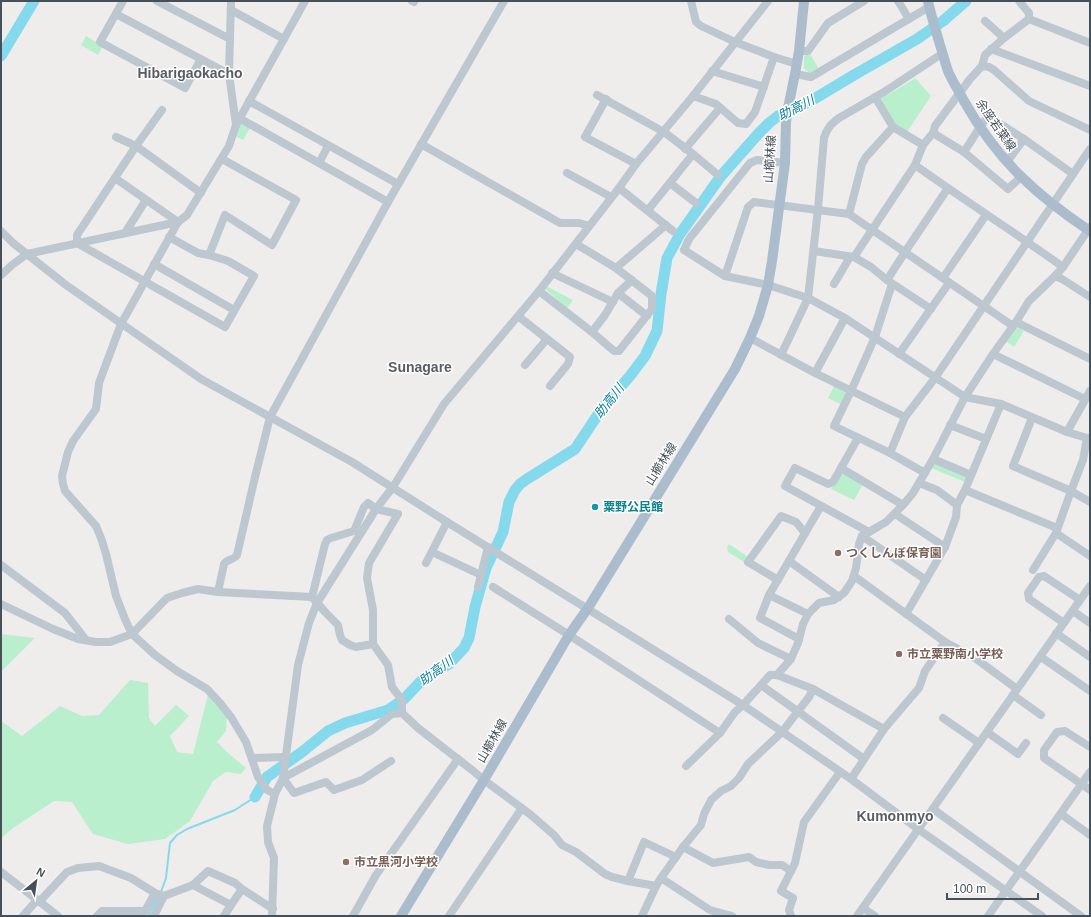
<svg xmlns="http://www.w3.org/2000/svg" width="1091" height="917" viewBox="0 0 1091 917" font-family="Helvetica,'Noto Sans JP',sans-serif">
<style>
.green{fill:#b9efcd}
.lines{fill:none;stroke-linecap:round;stroke-linejoin:round}
.stream{stroke:#85d9ed;stroke-width:2}
.river{stroke:#85d9ed;stroke-width:11}
.minor{stroke:#bdc7cf;stroke-width:8}
.major{stroke:#abbdcd;stroke-width:10}
.culture-dot{fill:#0f9aa8;stroke:#fff;stroke-width:1.5}
.education-dot{fill:#8d6e63;stroke:#fff;stroke-width:1.5}
.labels{text-anchor:middle;dominant-baseline:central;stroke-width:3;stroke-linejoin:round;paint-order:stroke}
.street-label{font-size:12px;fill:#45505a;stroke:#fff}
.culture-label{font-size:12px;font-weight:bold;fill:#0d838f;stroke:#fff;text-anchor:start}
.education-label{font-size:12px;font-weight:bold;fill:#785e54;stroke:#fff;text-anchor:start}
.water-label{font-size:13px;font-style:italic;fill:#0a7e99;stroke:#fff}
.quarter-label{font-size:14px;font-weight:bold;fill:#595d62;stroke:#fff}
</style>
<rect width="100%" height="100%" fill="#efecec"/>
<g class="green">
<path d="M86,36L103,46L98,55L81,45Z"/>
<path d="M810,54L819,69L809,73L804,68V56Z"/>
<path d="M915,78L931,96L907,132L892,122L881,102L882,98L911,81Z"/>
<path d="M240,123L250,128L243,140L235,136Z"/>
<path d="M546,286L573,300L567,308L545,289Z"/>
<path d="M1019,328L1024,331L1014,347L1006,341L1015,329Z"/>
<path d="M834,386L845,392L846,397L842,405L828,398Z"/>
<path d="M937,463L965,474L967,479L965,482L931,468L933,465Z"/>
<path d="M844,472L863,484L854,500L831,489L839,474Z"/>
<path d="M729,544L748,557L744,562L728,552L727,548Z"/>
<path d="M1,634L35,638L1,672Z"/>
<path d="M130,680L148,683L149,718L155,726L176,705L189,716L170,736L177,752L193,754L208,695L227,716L226,731L217,742L228,753L246,768L241,774L226,772L213,781L190,821L165,839L128,844L93,834L72,802L54,801L13,828L1,838V721L22,736L60,706L82,716L99,715Z"/>
</g>
<g class="lines">
<g class="stream">
<path d="M161,892L166,878L170,843L177,835L187,829L235,810L255,797"/>
<path d="M148,916L159,896"/>
</g>
<g class="river">
<path d="M1,56L34,1"/>
<path d="M255,797L267,777L302,752L328,731L345,723L388,710L404,699L424,678L449,664L464,648L469,638L475,607L486,568L503,532L509,502L515,490L520,484L527,479L575,449L603,407L630,376L645,356L657,331L661,294L667,258L680,234L721,176L759,133L769,123L778,116L809,102L854,75L917,39L943,21L966,1"/>
</g>
<g class="minor">
<path d="M123,1L100,42L185,88L201,59"/>
<path d="M157,1L230,39"/>
<path d="M231,1L229,74L236,125"/>
<path d="M412,1L414,2"/>
<path d="M691,1L696,22L701,26L735,42L774,57L797,64"/>
<path d="M898,1L909,19"/>
<path d="M1019,1L1029,13V19"/>
<path d="M231,10L284,39"/>
<path d="M116,14L229,74"/>
<path d="M1004,38L1029,19L1090,43"/>
<path d="M991,49L1090,86"/>
<path d="M799,51H808L828,23L864,1"/>
<path d="M982,66L989,67L994,70L1029,101L1090,130"/>
<path d="M712,71L764,87"/>
<path d="M795,74L811,77L929,7"/>
<path d="M597,95L664,132L693,154"/>
<path d="M693,96L716,104L738,123L746,124L755,112L774,57"/>
<path d="M875,97L893,127L923,145"/>
<path d="M606,99L585,137L636,164"/>
<path d="M249,101L398,184"/>
<path d="M239,118L388,202"/>
<path d="M933,133L964,152L1008,189L1021,177"/>
<path d="M116,137L136,146L201,193"/>
<path d="M421,144L560,223H579L589,226"/>
<path d="M685,149L720,108"/>
<path d="M964,152L980,127L988,116L1024,139L1073,174"/>
<path d="M1007,162L1024,139"/>
<path d="M319,163L328,146"/>
<path d="M785,163L757,160L750,163L689,239L684,250L725,276L768,285L808,298L845,318L965,397L1001,404L1067,432L1090,439"/>
<path d="M915,165C964,200 1014,232 1063,267"/>
<path d="M567,173L611,197"/>
<path d="M115,178L178,222"/>
<path d="M670,183L696,203"/>
<path d="M619,188L673,231"/>
<path d="M648,210L693,154L718,175"/>
<path d="M849,214L862,164L866,157L893,127"/>
<path d="M178,222L121,324L99,383L96,409L73,441L68,452L62,476L63,484L65,491L96,526L101,538L106,554L116,596L125,619L132,634L155,655L177,671L207,689L220,703L231,717L246,742L258,777L267,790L275,794"/>
<path d="M1,231L13,243L66,285L201,379L352,462L447,522L743,705L851,779L918,829L1042,916"/>
<path d="M125,233L146,200"/>
<path d="M169,237L198,253L209,255"/>
<path d="M77,243L225,327L254,276L228,261L209,255L225,215L272,245L296,200L222,159"/>
<path d="M77,243V235L136,146L162,110"/>
<path d="M576,244L616,268L652,296V309L619,351H614L592,332L605,315L618,293L647,316"/>
<path d="M814,251L854,257L871,267L887,280L931,309"/>
<path d="M854,257L915,165L923,145L933,133L935,126L970,79L982,66L985,55L1004,38L985,21"/>
<path d="M154,264L234,310"/>
<path d="M616,268L666,225"/>
<path d="M552,273L613,302"/>
<path d="M1,275L12,265L27,254L178,222L187,215L229,146L236,125L305,1"/>
<path d="M725,276L748,207L754,202L849,214L1013,326"/>
<path d="M1055,276L1063,267L1090,227"/>
<path d="M943,278L986,215"/>
<path d="M887,280L905,252L948,188"/>
<path d="M834,284L850,257"/>
<path d="M892,284L875,337L851,391L834,426L890,453L905,417L935,378L1090,149"/>
<path d="M539,291L592,332"/>
<path d="M618,293L632,280"/>
<path d="M518,316L570,357L568,364L550,386"/>
<path d="M1016,322L1090,359"/>
<path d="M750,338L815,373L905,417"/>
<path d="M899,354L949,283"/>
<path d="M993,354L1085,399"/>
<path d="M781,355L808,298L818,209L824,138C827,128 831,124 839,118L884,92L943,53"/>
<path d="M525,365L547,339"/>
<path d="M815,373L845,318"/>
<path d="M1032,418L1013,466L1071,491L1090,502"/>
<path d="M950,425L986,439"/>
<path d="M1067,432L1090,391"/>
<path d="M858,438L841,468L903,505"/>
<path d="M1087,438L1083,460L1071,491L1056,533L1090,556"/>
<path d="M890,453L925,473"/>
<path d="M933,459L971,475"/>
<path d="M841,468L833,482L828,484L795,468L785,486L869,532"/>
<path d="M965,490L1057,528"/>
<path d="M957,505L965,490L1001,404"/>
<path d="M895,514L945,547"/>
<path d="M862,536L926,580"/>
<path d="M432,552L481,575"/>
<path d="M789,561L839,597"/>
<path d="M426,563L447,522"/>
<path d="M1,565L65,613L86,640"/>
<path d="M1033,570L1056,533"/>
<path d="M854,576L945,642L975,658L1017,689"/>
<path d="M778,580L748,562L781,516L796,522L805,533"/>
<path d="M478,587L488,547"/>
<path d="M493,587L569,635L720,733"/>
<path d="M218,592L224,564C227,559 234,560 237,555L255,477L270,417L388,202L504,1"/>
<path d="M769,595L760,618L799,639"/>
<path d="M312,597L325,544L327,540L331,538L354,531L364,507L368,503L376,509L398,514L369,563L367,578L373,610V644L388,665L392,687L402,700V713L418,728L472,770L484,780L531,815L554,835L562,845L576,852L605,874L612,877L628,881L656,886"/>
<path d="M1,604L53,629L78,639L96,642H110L132,634L167,598L182,593L198,589L218,592L312,597L326,613L338,625L340,635L342,640L350,645L356,647L373,644"/>
<path d="M1073,611L1090,623"/>
<path d="M808,614L769,595L821,506"/>
<path d="M906,614L945,547L956,517L957,505L937,490L919,483"/>
<path d="M729,619L758,643L791,659"/>
<path d="M1064,623L1029,599L1028,593L1039,577L1044,576L1080,600"/>
<path d="M1056,633L1090,657"/>
<path d="M1041,657L1090,691"/>
<path d="M777,675L791,659L798,643L803,624L808,614L819,603L834,600L844,593L852,581L856,568L859,544L862,536L886,522L903,505L913,493L933,459L965,397L993,354L1016,322L1029,301L1055,276L1062,279L1090,297"/>
<path d="M761,685L864,759"/>
<path d="M1013,695L1041,715"/>
<path d="M943,718L979,743"/>
<path d="M987,732L1018,754L1026,743"/>
<path d="M1090,747L1065,731L1057,732L1044,750V758L1090,790"/>
<path d="M252,758L286,757"/>
<path d="M391,761L362,780L334,790L326,782L294,793L283,778L372,730L392,714L402,713"/>
<path d="M686,766L720,733L735,712L743,705L770,675H777L813,689L884,729"/>
<path d="M851,779L884,729L919,688L925,671L945,642"/>
<path d="M933,809L1081,916"/>
<path d="M1061,814L1090,835"/>
<path d="M683,847L713,863L749,857L756,862L769,865H782L791,871"/>
<path d="M1,872L58,916"/>
<path d="M661,878L710,910L732,916"/>
<path d="M628,881L644,842L676,857"/>
<path d="M193,885L208,871L235,883L242,889"/>
<path d="M39,902L67,872L78,868L99,866L131,878L155,893L164,896L193,885L231,905L242,889L273,909"/>
<path d="M863,908L875,916"/>
<path d="M23,916L37,900"/>
<path d="M97,916L102,911H145L155,893"/>
<path d="M154,916L164,896"/>
<path d="M224,916L231,905"/>
<path d="M272,916L274,858L268,842L267,826L275,794L283,778L298,665L309,623L317,603L376,509L393,487L444,404L539,291L619,188L636,164L693,96L768,1"/>
<path d="M353,916L376,875L458,759"/>
<path d="M449,916L522,808"/>
<path d="M642,916L656,886L661,878L683,847L701,825L704,814L711,800L721,791L731,786L739,778L748,764L782,732L809,697L813,689"/>
<path d="M791,916L789,910L793,898L781,891L795,863L804,822L840,772"/>
<path d="M857,916L1090,586"/>
<path d="M988,916L1090,772"/>
</g>
<g class="major">
<path d="M928,1C931,16 936,30 940,45C943,54 945,63 948,71C952,81 959,91 964,101C996,158 1035,195 1090,231"/>
<path d="M401,916L484,780L569,635L588,608L735,369L750,338L759,316L768,285L772,261L785,163L786,122L788,108L795,74L799,51L804,1"/>
</g>
</g>
<circle class="culture-dot" cx="595" cy="507" r="4"/>
<g class="education-dot">
<circle cx="838" cy="553" r="4"/>
<circle cx="899" cy="654" r="4"/>
<circle cx="346" cy="862" r="4"/>
</g>
<g class="labels">
<g class="street-label">
<text transform="translate(996 125) rotate(55)">余座若葉線</text>
<text transform="translate(770 159) rotate(-86)">山櫛林線</text>
<text transform="translate(661 464) rotate(-58)">山櫛林線</text>
<text transform="translate(492 741) rotate(-60)">山櫛林線</text>
</g>
<g class="culture-label">
<text x="603" y="507">粟野公民館</text>
</g>
<g class="education-label">
<text x="846" y="553">つくしんぼ保育園</text>
<text x="907" y="654">市立粟野南小学校</text>
<text x="354" y="862">市立黒河小学校</text>
</g>
<g class="water-label">
<text transform="translate(796 108) rotate(-27)">助高川</text>
<text transform="translate(609 401) rotate(-52)">助高川</text>
<text transform="translate(436 671) rotate(-37)">助高川</text>
</g>
<g class="quarter-label">
<text x="190" y="73">Hibarigaokacho</text>
<text x="420" y="367">Sunagare</text>
<text x="895" y="816">Kumonmyo</text>
</g>
</g>
<rect width="1091" height="917" fill="none" stroke="#45505a" stroke-width="4"/>
<g transform="translate(36 881) rotate(29)" stroke="#ffffff" stroke-width="3" paint-order="stroke">
<path d="M0-3L7 15L0 10L-7 15Z" fill="#45505a"/>
<text y="-6" font-size="11" font-weight="bold" text-anchor="middle" fill="#45505a">N</text>
</g>
<path d="M947 893v6h91v-6" fill="none" stroke="#45505a" stroke-width="2"/>
<text x="953" y="893" font-size="12" fill="#45505a" stroke="#ffffff" stroke-width="3" paint-order="stroke">100 m</text>
</svg>
